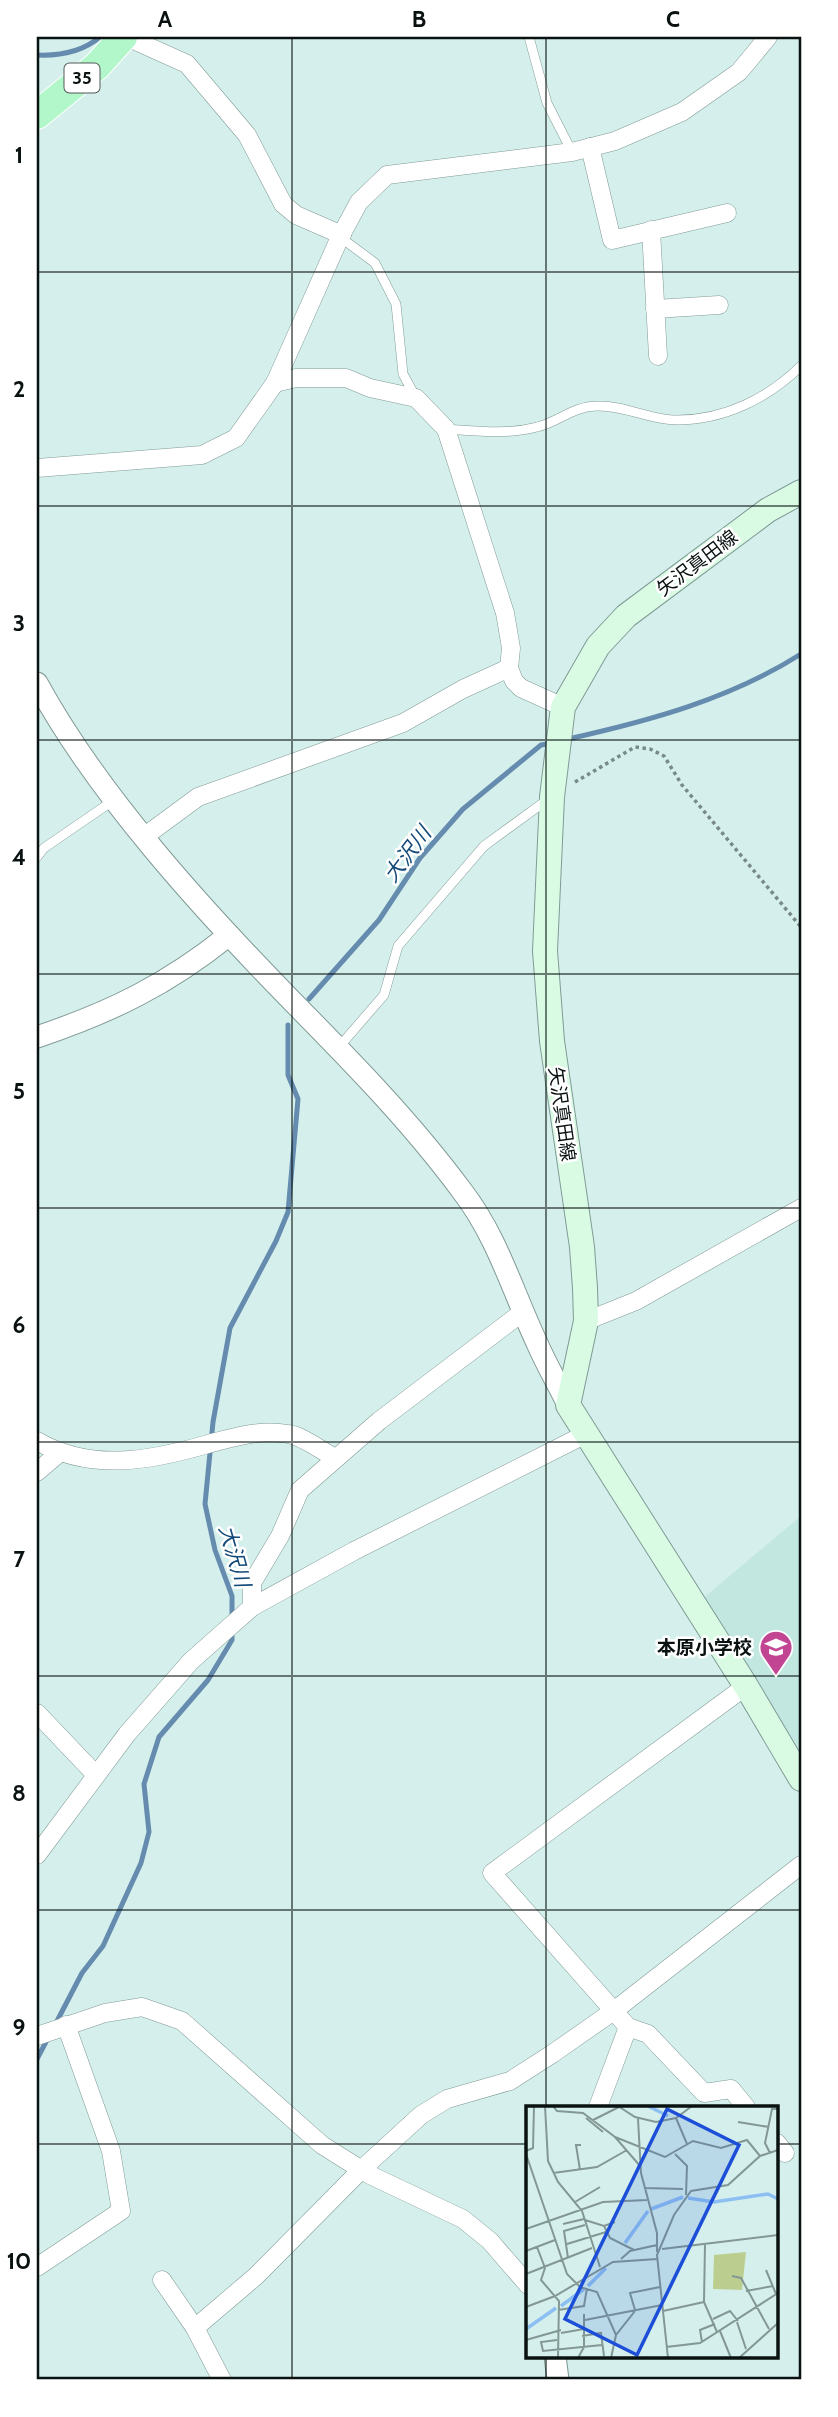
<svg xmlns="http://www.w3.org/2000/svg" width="838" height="2417" viewBox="0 0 838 2417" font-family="Cabin,'Noto Sans JP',sans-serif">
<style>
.built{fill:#c2e7e1}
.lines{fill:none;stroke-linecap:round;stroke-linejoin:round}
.stream{stroke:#658bae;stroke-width:5}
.service-casing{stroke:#809a96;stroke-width:10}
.minor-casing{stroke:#809a96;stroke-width:19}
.tertiary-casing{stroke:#809a96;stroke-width:23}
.secondary-casing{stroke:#809a96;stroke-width:26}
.primary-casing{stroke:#fff;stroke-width:30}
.path{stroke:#778a87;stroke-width:3.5;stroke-dasharray:3.5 3.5;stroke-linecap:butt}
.service{stroke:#fff;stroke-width:9}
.minor{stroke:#fff;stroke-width:18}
.tertiary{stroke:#fff;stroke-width:21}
.secondary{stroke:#d9fbe4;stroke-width:24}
.primary{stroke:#b2f7c9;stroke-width:28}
.grid{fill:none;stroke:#091211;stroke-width:2;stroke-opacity:0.55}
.labels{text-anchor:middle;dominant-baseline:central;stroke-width:5;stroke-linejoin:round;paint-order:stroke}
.shield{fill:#fff;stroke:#535958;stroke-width:2}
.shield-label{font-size:18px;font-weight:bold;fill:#091211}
.street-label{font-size:19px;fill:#091211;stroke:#fff}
.poi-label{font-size:19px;font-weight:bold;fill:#091211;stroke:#fff;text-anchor:end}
.water-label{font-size:21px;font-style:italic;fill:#144a79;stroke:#fff}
.inset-river{fill:none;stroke:#8dbff2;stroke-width:3.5}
.inset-road{fill:none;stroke:#839794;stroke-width:2}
.view{fill:#1d4ed8;fill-opacity:0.15;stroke:#1d4ed8;stroke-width:3.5}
.inset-edge{fill:none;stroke:#091211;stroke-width:3.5}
.neatline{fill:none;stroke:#091211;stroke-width:2.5}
.grid-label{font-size:23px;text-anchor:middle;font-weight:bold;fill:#091211}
</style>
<rect width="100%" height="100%" fill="#d5f0ec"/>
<path class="built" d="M801,1516V1753L701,1600Z"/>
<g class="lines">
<g class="stream">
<path d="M37,55C60,56 82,52 100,37"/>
<path d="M568,739C649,721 730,699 801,654"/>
<path d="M309,999L379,920L420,858L463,809L541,745L547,744"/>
<path d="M232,1619V1596L215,1550L205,1504L213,1422L230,1328L276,1241L288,1212L298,1099L288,1075V1025"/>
<path d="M56,2023L82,1973L103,1946L141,1863L149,1832L144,1784L159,1737L208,1680L232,1640V1632"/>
<path d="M37,2059L48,2038"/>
</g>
<defs>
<g id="service">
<path d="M529,37L547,103L572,152"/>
<path d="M340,237L375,263L396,304L403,374L416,398"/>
<path d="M446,429C477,431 507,435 537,427C558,422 574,406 597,406C624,405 650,420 677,420C725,420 768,398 801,366"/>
<path d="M37,857L44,848L114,800"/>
<path d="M339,1047L384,995L398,946L484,846L547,800"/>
</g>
<g id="minor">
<path d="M127,37L187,64L247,135L283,204L296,215L342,235"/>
<path d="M590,147L612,240L727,213"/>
<path d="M651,230L658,356"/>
<path d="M655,309L719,305"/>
<path d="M275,383L296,378H346L370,388L416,398L446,429L505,613L511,648L509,668L514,681L521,688L563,707"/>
<path d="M37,468L202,455L236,438L275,383L340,237L359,202L387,175L572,152L615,141L682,112L739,72L768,37"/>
<path d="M145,836L198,797L403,723L463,689L509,668"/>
<path d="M586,1321L636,1301L801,1208"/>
<path d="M37,1441C91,1472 150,1461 208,1444C234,1437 260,1429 288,1434C303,1436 322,1451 335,1458"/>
<path d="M37,1472L58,1454"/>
<path d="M252,1607V1583L280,1536L300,1490L379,1421L524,1311"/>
<path d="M37,1713L96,1775"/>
<path d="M37,1855L127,1734L191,1661L252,1607L354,1551L584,1435"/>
<path d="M628,2027L648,2034L704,2093L731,2089L746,2107"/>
<path d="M37,2036L105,2013L142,2007L182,2021L322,2145L368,2174L463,2219L490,2241L528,2285"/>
<path d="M598,2107L628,2027L492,1873L746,1686"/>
<path d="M777,2143L785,2153"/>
<path d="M37,2267L121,2211L111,2151L66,2025"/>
<path d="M162,2280L195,2328L222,2380"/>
<path d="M195,2328L256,2276L361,2170L421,2115L447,2099L510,2081L552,2054L615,2010L801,1865"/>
</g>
<g id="tertiary">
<path d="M37,683C98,795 203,910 292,1001C352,1062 411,1122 462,1191C497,1236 513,1292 537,1343C546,1364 558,1384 568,1405"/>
<path d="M37,1037C111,1012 167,985 229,935"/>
<path d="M555,2356L558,2380"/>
</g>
<path id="secondary" d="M801,492L768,510L626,616L598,646L563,707L552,797L545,951L552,1041L582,1247L585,1288L586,1321L568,1405L746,1686L801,1779"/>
<path id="primary" d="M37,115L97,66L123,37"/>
</defs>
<use href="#service" class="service-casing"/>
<use href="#minor" class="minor-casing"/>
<use href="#tertiary" class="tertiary-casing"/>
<use href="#secondary" class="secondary-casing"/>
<use href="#primary" class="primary-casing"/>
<path class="path" d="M575,782L635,747L650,749L664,756L682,785L801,927"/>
<use href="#service" class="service"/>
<use href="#minor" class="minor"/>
<use href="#tertiary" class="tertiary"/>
<use href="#secondary" class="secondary"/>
<use href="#primary" class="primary"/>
</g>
<path class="grid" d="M292,37V2380M546,37V2107M37,272H801M37,506H801M37,740H801M37,974H801M37,1208H801M37,1442H801M37,1676H801M37,1910H801M37,2144H528M777,2144H801M546,2356V2380"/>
<defs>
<symbol id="school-pin" viewBox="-11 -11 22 30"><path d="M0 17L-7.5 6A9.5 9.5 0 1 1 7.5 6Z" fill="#c24593" stroke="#fff"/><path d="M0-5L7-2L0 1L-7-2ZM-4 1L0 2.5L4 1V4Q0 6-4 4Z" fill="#fff"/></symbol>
</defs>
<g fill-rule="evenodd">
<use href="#school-pin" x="757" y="1628" width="38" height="52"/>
</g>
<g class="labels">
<rect class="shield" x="64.5" y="63.5" width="35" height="29" rx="5"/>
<g class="shield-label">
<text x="82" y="78">35</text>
</g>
<g class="street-label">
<text transform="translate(697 563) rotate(-37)">矢沢真田線</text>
<text transform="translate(562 1114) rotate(82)">矢沢真田線</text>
</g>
<g class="poi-label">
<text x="752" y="1647">本原小学校</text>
</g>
<g class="water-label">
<text transform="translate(407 854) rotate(-53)">大沢川</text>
<text transform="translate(235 1556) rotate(74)">大沢川</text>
</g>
</g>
<g transform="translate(526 2106)">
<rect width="252" height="252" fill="#d5f0ec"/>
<path d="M220,146L216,184L187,183L188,149Z" fill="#bcce8f"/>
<path class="inset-river" d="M122,0L142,10M162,92L188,96L242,88L252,93M125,103L157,91M99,137L122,105M62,180L80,162M35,200L58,183M0,223L30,202"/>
<path class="inset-road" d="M19,0L22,55L32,76L56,105L74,161M27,0L31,5L57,7L89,31L115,61M92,0L109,11L130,16L150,12L166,0M60,12L77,26M150,12L161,38M112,13L115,67L131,127V146M67,14L93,1M212,16L243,21M89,31L139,51L167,35L195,42L221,34L234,50M0,45L7,42L8,0M244,47L239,37L246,3H252M0,48L41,168L54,181L71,186L90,229M149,48L161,60L160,89M54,64L50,39H55M27,67L71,61L101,44M118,82L157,83M49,96L74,81M59,114L78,120L89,116M37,118L58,113M78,120L84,132L108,144M0,123L77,96L121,94M41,138L80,126M179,138L178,196L191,226M11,141L19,162L15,174L33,195L32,252M136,143L252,129M0,145L29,134M42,152L38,125L59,119M95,153L104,145L131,139M240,164L250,188M0,168L66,142M206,170L215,172L243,223M220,185L247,180M0,201L29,190L87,156L131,153M32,204L58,200L61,182M109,204L104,187L134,181M137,205L178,196M187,213L204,205L212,215M59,214L136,199M211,216L220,243M194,225L205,252M35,227L58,223M56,230L75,227L78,250M0,234L35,224M31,234L15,236L17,245L76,239M176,236L174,224L189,218M140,241L174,237L252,187M52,252L58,241V208M85,252L90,229L109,205M142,252L131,149L148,109L165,85L202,79L234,50L252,44M213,252L252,217"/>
<path class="view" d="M141,3L213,39L111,249L39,213Z"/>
<rect width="252" height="252" class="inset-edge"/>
</g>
<rect width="838" height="2417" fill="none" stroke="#ffffff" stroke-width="77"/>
<rect x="38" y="38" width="762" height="2340" class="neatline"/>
<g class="grid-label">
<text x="165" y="27">A</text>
<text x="419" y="27">B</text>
<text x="673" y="27">C</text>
<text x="19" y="163">1</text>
<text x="19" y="397">2</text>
<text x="19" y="631">3</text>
<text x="19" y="865">4</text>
<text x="19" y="1099">5</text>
<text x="19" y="1333">6</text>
<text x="19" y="1567">7</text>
<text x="19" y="1801">8</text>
<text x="19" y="2035">9</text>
<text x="19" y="2269">10</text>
</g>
</svg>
